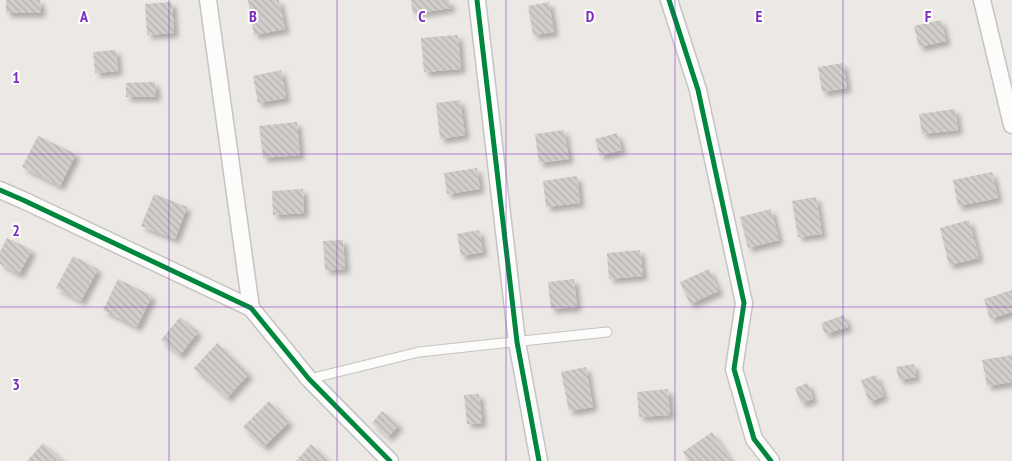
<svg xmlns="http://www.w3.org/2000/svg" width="1012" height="461" viewBox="0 0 1012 461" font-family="'PT Sans Narrow',sans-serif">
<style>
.building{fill:url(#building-back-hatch);filter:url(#shadow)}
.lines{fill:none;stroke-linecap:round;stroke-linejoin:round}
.lane-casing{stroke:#c5c4c5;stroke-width:11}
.street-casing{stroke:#c5c4c5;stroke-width:19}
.lane{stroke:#fcfcfb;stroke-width:9}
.street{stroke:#fcfcfb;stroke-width:16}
.cycleway-casing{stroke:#fff;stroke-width:8}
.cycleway{stroke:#00873e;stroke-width:5}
.grid{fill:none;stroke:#7b2cbf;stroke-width:1;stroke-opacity:0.55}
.grid-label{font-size:16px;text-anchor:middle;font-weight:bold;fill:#7b2cbf;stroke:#fff;stroke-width:4;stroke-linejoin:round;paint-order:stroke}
</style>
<defs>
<pattern id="building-back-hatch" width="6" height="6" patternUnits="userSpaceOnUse" patternTransform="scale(1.25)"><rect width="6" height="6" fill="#d1cecb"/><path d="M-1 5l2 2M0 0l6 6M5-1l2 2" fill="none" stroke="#b4b1af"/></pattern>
<filter id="shadow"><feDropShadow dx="4.5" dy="4.5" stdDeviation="2.5" flood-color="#0004"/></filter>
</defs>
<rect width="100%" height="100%" fill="#ece8e4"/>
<g class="building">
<path d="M6,0H40L41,13H6Z"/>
<path d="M248,0H279L285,29L254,35Z"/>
<path d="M411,0H449L451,8L413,14Z"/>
<path d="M172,2L174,33L147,35L145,4Z"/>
<path d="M549,2L554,32L533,35L528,6Z"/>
<path d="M941,20L946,41L919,47L914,26Z"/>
<path d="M458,35L461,69L424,72L421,38Z"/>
<path d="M116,50L118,71L95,73L93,52Z"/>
<path d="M843,63L847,88L822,92L818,67Z"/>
<path d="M281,70L286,98L258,103L253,76Z"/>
<path d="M155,82L156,97H126V83Z"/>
<path d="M460,100L465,135L440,139L436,103Z"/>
<path d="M955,109L958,130L922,134L919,114Z"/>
<path d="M297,122L300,155L263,158L259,126Z"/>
<path d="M564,130L569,159L539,163L535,134Z"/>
<path d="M617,133L622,150L600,156L595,139Z"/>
<path d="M38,136L76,154L60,186L22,167Z"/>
<path d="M477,168L480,189L447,194L444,173Z"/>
<path d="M992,172L998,198L958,206L953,180Z"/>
<path d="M577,176L580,203L546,207L543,181Z"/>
<path d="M303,189L304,213L273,215L272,191Z"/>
<path d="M154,194L187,207L175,239L141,226Z"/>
<path d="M816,197L822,234L798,237L792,201Z"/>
<path d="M771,209L779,240L748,248L740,217Z"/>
<path d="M969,220L979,258L949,265L940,228Z"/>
<path d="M479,230L483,252L461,256L457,234Z"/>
<path d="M7,238L32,250L19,274L0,264V252Z"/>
<path d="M343,240L345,269L325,270L323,241Z"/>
<path d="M640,250L643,276L609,279L607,253Z"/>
<path d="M73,256L98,269L81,301L56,288Z"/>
<path d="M709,269L719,291L690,304L680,282Z"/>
<path d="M118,279L152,296L137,327L103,310Z"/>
<path d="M574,279L577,307L551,309L548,282Z"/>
<path d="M1012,290V312L990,319L984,299Z"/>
<path d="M844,315L848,327L825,334L821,323Z"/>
<path d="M180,317L198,332L180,355L161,340Z"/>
<path d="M217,343L249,374L227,398L194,368Z"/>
<path d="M1012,355V382L987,386L982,360Z"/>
<path d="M914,364L916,377L899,380L896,367Z"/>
<path d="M586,367L593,407L569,411L561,372Z"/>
<path d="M876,375L884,396L869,402L861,380Z"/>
<path d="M808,383L813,399L801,403L795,388Z"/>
<path d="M668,389L670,415L639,417L637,392Z"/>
<path d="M479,394L482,423L467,424L464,395Z"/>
<path d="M269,401L289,422L264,447L243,427Z"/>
<path d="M382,411L399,425L388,437L372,423Z"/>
<path d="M712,432L731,461H689L683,452Z"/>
<path d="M43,443L63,461H27Z"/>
<path d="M311,444L329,461H296Z"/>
</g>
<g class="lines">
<defs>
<path id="lane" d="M309,379L419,352L607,332"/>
<g id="street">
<path d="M208,0L251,308"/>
<path d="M477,0L517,342L539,461"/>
<path d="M669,0L698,90L744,303L734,369L754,439L771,461"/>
<path d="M982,0L1012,125"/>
<path d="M0,190L23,200L251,308L309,379L390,461"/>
</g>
</defs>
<use href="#lane" class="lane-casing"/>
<use href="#street" class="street-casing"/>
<use href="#lane" class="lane"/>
<use href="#street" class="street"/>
<defs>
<g id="cycleway">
<path d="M477,0L517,342L539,461"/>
<path d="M669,0L698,90L744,303L734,369L754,439L771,461"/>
<path d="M0,190L23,200L251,308L309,379L390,461"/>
</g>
</defs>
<use href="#cycleway" class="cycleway-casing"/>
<use href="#cycleway" class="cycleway"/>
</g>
<path class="grid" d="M169,0V461M337,0V461M506,0V461M675,0V461M843,0V461M0,154H1012M0,307H1012"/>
<g class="grid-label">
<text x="84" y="22">A</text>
<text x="253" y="22">B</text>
<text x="422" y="22">C</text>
<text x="590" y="22">D</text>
<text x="759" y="22">E</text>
<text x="928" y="22">F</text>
<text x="16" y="83">1</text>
<text x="16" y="236">2</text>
<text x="16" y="390">3</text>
</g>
</svg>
